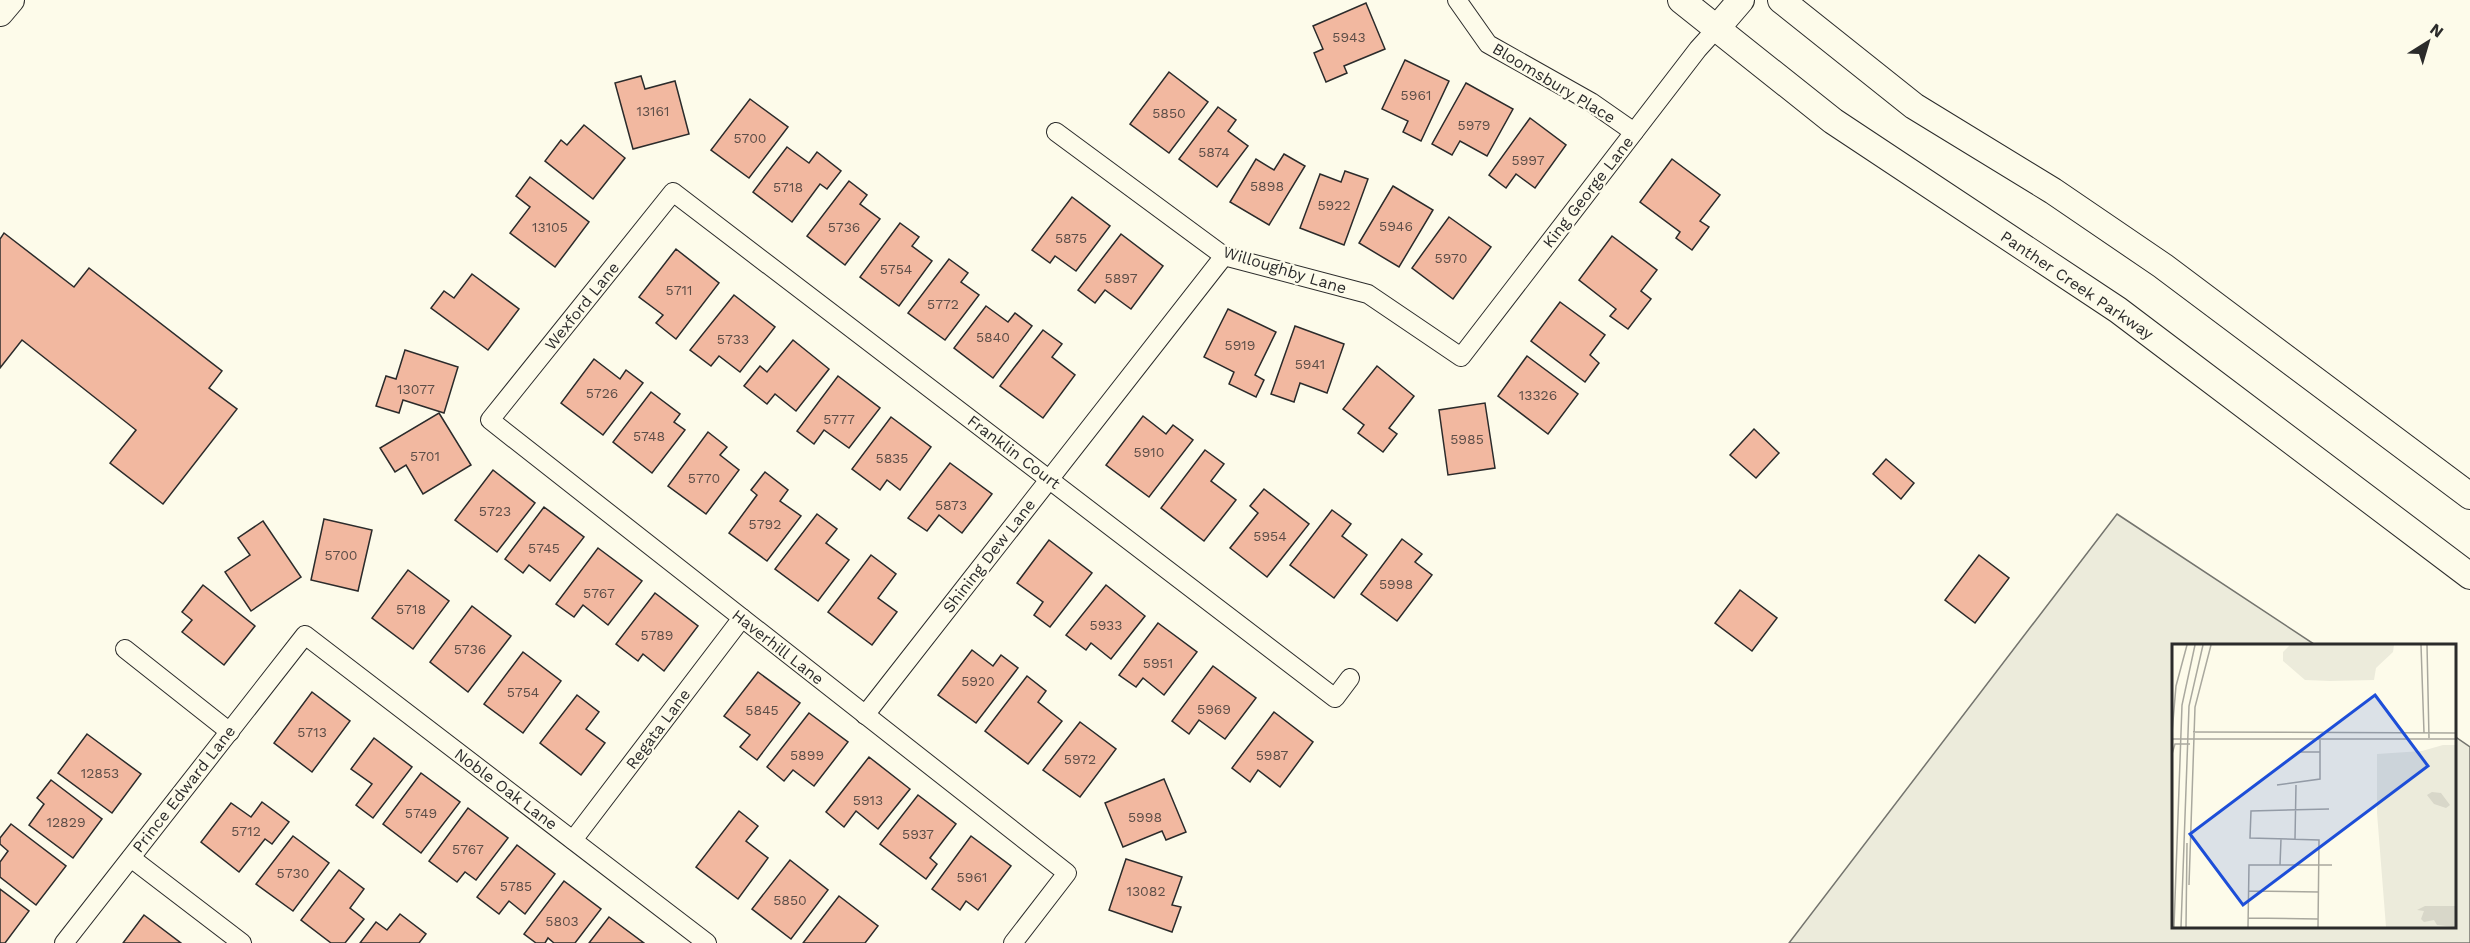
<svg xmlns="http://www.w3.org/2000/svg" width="2470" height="943" viewBox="0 0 2470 943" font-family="'Work Sans',sans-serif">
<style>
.green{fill:#ecebdb;stroke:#74746e;stroke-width:1.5}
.building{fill:#f2b8a0;stroke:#2b2b2b;stroke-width:1.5}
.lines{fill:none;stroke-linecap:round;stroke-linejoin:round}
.minor-casing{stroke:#2b2b2b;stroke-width:20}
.secondary-casing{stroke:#2b2b2b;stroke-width:28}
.minor{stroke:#fdfbea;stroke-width:18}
.secondary{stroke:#fdfbea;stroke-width:26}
.labels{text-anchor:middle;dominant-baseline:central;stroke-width:4.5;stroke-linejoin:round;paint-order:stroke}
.number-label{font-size:14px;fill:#5d4e48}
.street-label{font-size:16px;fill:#2b2b2b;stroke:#fdfbea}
.inset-road{fill:none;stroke:#a9a89e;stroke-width:1.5}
.view{fill:#1d4ed8;fill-opacity:0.15;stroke:#1d4ed8;stroke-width:3}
.inset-edge{fill:none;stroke:#2b2b2b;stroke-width:3}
</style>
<rect width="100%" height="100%" fill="#fdfbea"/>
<path class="green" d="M2117,514L2317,646H2173V926H2454V736L2470,747V943H1789Z"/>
<g class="building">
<path d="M1366,3L1385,49L1344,66L1347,73L1326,82L1314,53L1323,49L1313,26Z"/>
<path d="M1405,60L1449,81L1421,141L1403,132L1408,121L1382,109Z"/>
<path d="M1169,72L1208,102L1169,153L1130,124Z"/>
<path d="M641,76L645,89L675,81L689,134L633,149L615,83Z"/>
<path d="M1466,83L1513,109L1487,156L1460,141L1452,155L1432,144Z"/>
<path d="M750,99L788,127L749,178L711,150Z"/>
<path d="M1218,107L1236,120L1228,131L1248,146L1217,187L1179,159Z"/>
<path d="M1530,118L1566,145L1535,188L1516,174L1506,188L1489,175Z"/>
<path d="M584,125L625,158L593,199L545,161L561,140L567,145Z"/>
<path d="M787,147L809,163L817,152L841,171L827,189L820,184L792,222L753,192Z"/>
<path d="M1284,154L1305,166L1269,225L1230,202L1256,159L1274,170Z"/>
<path d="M1672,159L1720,195L1700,221L1709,227L1692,250L1676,238L1680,232L1640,202Z"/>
<path d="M1345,171L1368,179L1344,245L1300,228L1320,174L1341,182Z"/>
<path d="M530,177L589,222L555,267L510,233L530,207L516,196Z"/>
<path d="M849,181L867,195L860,204L880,219L845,265L807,236Z"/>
<path d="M1393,186L1433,210L1399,267L1359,243Z"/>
<path d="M1072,197L1110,226L1076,271L1055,256L1050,263L1032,250Z"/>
<path d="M1449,217L1491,247L1453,299L1412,268Z"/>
<path d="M900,223L919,237L912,246L932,261L899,306L860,277Z"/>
<path d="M4,233L74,287L89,268L222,371L209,388L237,409L163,504L110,463L136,430L22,340L0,368V239Z"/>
<path d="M1121,234L1163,266L1131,309L1105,290L1095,303L1078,290Z"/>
<path d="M1612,236L1657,270L1641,291L1651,299L1628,329L1610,316L1616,309L1579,280Z"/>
<path d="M676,249L719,283L676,339L656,323L663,315L639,297Z"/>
<path d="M949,259L968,273L961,282L979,295L945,340L908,313Z"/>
<path d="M472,274L519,309L488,350L431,308L444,291L454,298Z"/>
<path d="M734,295L775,327L740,372L719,356L711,366L690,350Z"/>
<path d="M1560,302L1605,335L1590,355L1599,363L1585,382L1531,341Z"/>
<path d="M986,306L1008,322L1015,313L1032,326L993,378L954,348Z"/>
<path d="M1228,309L1276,332L1255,375L1264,380L1256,397L1229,384L1234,372L1204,357Z"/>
<path d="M1295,326L1344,344L1327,393L1300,383L1294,402L1271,394Z"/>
<path d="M1043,330L1062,344L1052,357L1075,375L1043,418L1000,386Z"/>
<path d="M793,340L829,369L796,411L775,394L767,404L744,386L760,366L767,372Z"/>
<path d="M405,350L458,367L444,413L403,400L399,413L376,406L386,376L396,379Z"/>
<path d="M1527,356L1578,394L1548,434L1498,396Z"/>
<path d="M594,359L620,379L626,370L643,383L603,435L561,403Z"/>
<path d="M1377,366L1414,396L1389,428L1397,434L1383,452L1358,433L1364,425L1343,409Z"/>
<path d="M838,376L880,408L849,448L824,430L814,444L797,431Z"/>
<path d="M651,392L680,414L674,422L685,430L652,473L613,442Z"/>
<path d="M1485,403L1495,468L1448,475L1439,410Z"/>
<path d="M439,413L471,465L423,494L406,465L395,472L380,448Z"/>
<path d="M1143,416L1166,434L1173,425L1193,440L1149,497L1106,465Z"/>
<path d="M891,417L931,447L900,490L887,480L880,490L852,469Z"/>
<path d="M1754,429L1779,453L1756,478L1730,455Z"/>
<path d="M708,432L727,447L720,455L739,470L706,514L668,486Z"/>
<path d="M1205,450L1224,464L1211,481L1236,500L1204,541L1161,508Z"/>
<path d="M1886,459L1914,483L1901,499L1873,474Z"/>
<path d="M950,463L992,494L962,533L939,515L927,531L908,518Z"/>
<path d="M493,470L535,503L497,552L455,520Z"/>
<path d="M765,472L788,490L780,501L801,516L767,561L729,533L757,495L751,490Z"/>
<path d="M1264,489L1309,524L1267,577L1230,548L1258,513L1250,506Z"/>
<path d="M544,507L584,537L550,581L529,565L523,573L505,559Z"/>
<path d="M1332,510L1351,524L1342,536L1367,555L1334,598L1290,565Z"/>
<path d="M817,514L837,529L826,543L849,560L818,601L775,569Z"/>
<path d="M324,519L372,530L358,591L311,580Z"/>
<path d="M263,521L301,577L251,611L225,572L250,555L238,538Z"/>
<path d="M1402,539L1422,554L1415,562L1432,575L1397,621L1361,594Z"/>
<path d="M1049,540L1092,573L1050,627L1034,615L1043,602L1017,583Z"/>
<path d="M598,548L642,581L608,625L583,605L574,617L556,604Z"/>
<path d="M871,555L896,574L878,598L897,612L872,645L828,612Z"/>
<path d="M1979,555L2009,578L1975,623L1945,600Z"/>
<path d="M408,570L449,601L413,649L372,618Z"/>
<path d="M203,585L255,626L224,665L182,632L192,620L182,612Z"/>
<path d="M1106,585L1145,616L1111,659L1091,643L1086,650L1066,635Z"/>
<path d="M1740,590L1777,618L1752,651L1715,623Z"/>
<path d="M655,593L698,626L664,671L643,654L638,661L616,644Z"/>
<path d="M472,606L511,636L468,692L430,662Z"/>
<path d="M1158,623L1197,652L1164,695L1143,678L1136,687L1119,675Z"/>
<path d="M972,650L993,666L1001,655L1018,668L976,723L938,695Z"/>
<path d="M523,652L561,681L523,733L484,704Z"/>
<path d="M1213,666L1256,698L1225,739L1199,720L1189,734L1172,721Z"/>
<path d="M758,672L800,703L757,760L740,747L750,735L724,716Z"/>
<path d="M1027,676L1046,691L1038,702L1062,721L1028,764L985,731Z"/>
<path d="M312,692L350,721L312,772L274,743Z"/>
<path d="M577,695L599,712L586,729L605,743L581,775L540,743Z"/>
<path d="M1274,712L1313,742L1280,787L1258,770L1250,782L1232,768Z"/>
<path d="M809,713L848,742L814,786L793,770L784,781L767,767Z"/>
<path d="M1080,722L1116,749L1080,797L1043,770Z"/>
<path d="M87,734L141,774L112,813L58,773Z"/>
<path d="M374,738L412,767L373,818L356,805L372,784L351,769Z"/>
<path d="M869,757L910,789L878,829L856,811L844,827L826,812Z"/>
<path d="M421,773L460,802L421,853L383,824Z"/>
<path d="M1164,779L1186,832L1166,840L1162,831L1123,847L1105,803Z"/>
<path d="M51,780L102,819L73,858L29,825L44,804L37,798Z"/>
<path d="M918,795L956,824L930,858L937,864L926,879L880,844Z"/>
<path d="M262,802L289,822L272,844L265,839L239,872L201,842L231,803L251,817Z"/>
<path d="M468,808L508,838L476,880L465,872L457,882L429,861Z"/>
<path d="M739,811L758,826L746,841L768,858L738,899L696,867Z"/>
<path d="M11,824L66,866L36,905L0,877V862L8,851L0,844V838Z"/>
<path d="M293,836L329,863L293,911L256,884Z"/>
<path d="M971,836L1011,866L978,910L966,901L960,910L932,889Z"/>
<path d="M517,845L555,874L525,914L509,901L499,914L477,897Z"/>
<path d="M1126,859L1182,877L1172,905L1181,907L1172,932L1109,910Z"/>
<path d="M790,860L828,890L791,939L752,909Z"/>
<path d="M339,870L364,889L350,908L364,919L345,943H331L301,920Z"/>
<path d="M564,881L601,909L575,943H554L548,938L545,943H536L524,934Z"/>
<path d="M0,889L29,911L5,943H0Z"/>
<path d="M839,896L878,926L865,943H803Z"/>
<path d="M400,914L426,934L419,943H360L376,922L387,930Z"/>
<path d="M144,915L181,943H123Z"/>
<path d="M609,917L644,943H589Z"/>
</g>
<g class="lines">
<defs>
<g id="minor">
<path d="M1457,0L1488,44L1591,102L1634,132"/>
<path d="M1056,132L1224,256L1368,294L1461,357L1698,49L1717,28"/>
<path d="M125,649L230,732"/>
<path d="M865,715L1224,256"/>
<path d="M573,840L742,618"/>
<path d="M131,858L242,943"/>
<path d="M64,943L305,635L707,943"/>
<path d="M1013,943L1067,873L490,420L673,192L1335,698L1350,678"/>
</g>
<g id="secondary">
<path d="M1681,0L1833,121L2118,310L2470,576"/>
<path d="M1781,0L1914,106L2053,191L2163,266L2470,496"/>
<path d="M0,13L11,0"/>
<path d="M1717,28L1741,0"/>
</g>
</defs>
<use href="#minor" class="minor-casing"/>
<use href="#secondary" class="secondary-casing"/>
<use href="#minor" class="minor"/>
<use href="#secondary" class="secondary"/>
</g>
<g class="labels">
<g class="number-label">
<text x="1349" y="37">5943</text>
<text x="1416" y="95">5961</text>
<text x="653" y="111">13161</text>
<text x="1169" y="113">5850</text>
<text x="1474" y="125">5979</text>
<text x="750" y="138">5700</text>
<text x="1214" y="152">5874</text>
<text x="1528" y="160">5997</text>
<text x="1267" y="186">5898</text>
<text x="788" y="187">5718</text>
<text x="1334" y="205">5922</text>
<text x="1396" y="226">5946</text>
<text x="550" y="227">13105</text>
<text x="844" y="227">5736</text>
<text x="1071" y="238">5875</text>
<text x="1451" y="258">5970</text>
<text x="896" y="269">5754</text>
<text x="1121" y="278">5897</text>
<text x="679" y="290">5711</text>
<text x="943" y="304">5772</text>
<text x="993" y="337">5840</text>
<text x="733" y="339">5733</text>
<text x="1240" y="345">5919</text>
<text x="1310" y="364">5941</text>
<text x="416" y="389">13077</text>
<text x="602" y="393">5726</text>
<text x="1538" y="395">13326</text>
<text x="839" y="419">5777</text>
<text x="649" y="436">5748</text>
<text x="1467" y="439">5985</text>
<text x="1149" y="452">5910</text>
<text x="425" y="456">5701</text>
<text x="892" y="458">5835</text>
<text x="704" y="478">5770</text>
<text x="951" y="505">5873</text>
<text x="495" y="511">5723</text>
<text x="765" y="524">5792</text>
<text x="1270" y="536">5954</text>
<text x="544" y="548">5745</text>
<text x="341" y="555">5700</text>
<text x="1396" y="584">5998</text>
<text x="599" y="593">5767</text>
<text x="411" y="609">5718</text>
<text x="1106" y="625">5933</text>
<text x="657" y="635">5789</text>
<text x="470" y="649">5736</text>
<text x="1158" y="663">5951</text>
<text x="978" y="681">5920</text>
<text x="523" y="692">5754</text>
<text x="1214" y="709">5969</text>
<text x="762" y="710">5845</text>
<text x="312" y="732">5713</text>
<text x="807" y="755">5899</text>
<text x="1272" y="755">5987</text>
<text x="1080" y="759">5972</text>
<text x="100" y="773">12853</text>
<text x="868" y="800">5913</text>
<text x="421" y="813">5749</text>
<text x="1145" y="817">5998</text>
<text x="66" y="822">12829</text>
<text x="246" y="831">5712</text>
<text x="918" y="834">5937</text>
<text x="468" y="849">5767</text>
<text x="293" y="873">5730</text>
<text x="972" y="877">5961</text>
<text x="516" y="886">5785</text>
<text x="1146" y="891">13082</text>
<text x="790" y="900">5850</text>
<text x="562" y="921">5803</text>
</g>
<g class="street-label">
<text transform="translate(1554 83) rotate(31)">Bloomsbury Place</text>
<text transform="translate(1588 192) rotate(-52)">King George Lane</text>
<text transform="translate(1285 270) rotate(17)">Willoughby Lane</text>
<text transform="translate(2077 285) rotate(34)">Panther Creek Parkway</text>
<text transform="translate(582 306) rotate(-51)">Wexford Lane</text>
<text transform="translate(1014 452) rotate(37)">Franklin Court</text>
<text transform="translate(989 556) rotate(-52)">Shining Dew Lane</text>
<text transform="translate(778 647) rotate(38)">Haverhill Lane</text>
<text transform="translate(658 729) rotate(-53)">Regata Lane</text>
<text transform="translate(184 789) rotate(-52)">Prince Edward Lane</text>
<text transform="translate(506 789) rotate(37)">Noble Oak Lane</text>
</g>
</g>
<g transform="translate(2172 644)">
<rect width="284" height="284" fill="#fdfbea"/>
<path d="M118,1H222L221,8L204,24L202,36L158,37L133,36L111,17V8ZM271,101H283V283H214L205,169V110L250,107Z" fill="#ecebdb"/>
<path d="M260,148L269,149L278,161L274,164L262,160L255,151ZM253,262H283V283L265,281L262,276L252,278L249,275L252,267L245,266Z" fill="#d8d7c9"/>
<path class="inset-road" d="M249,1L252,89M255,1L257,94M21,88L284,89M0,89L4,42L15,1M0,95H284M127,108H148M0,110L3,100H18M105,141L148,135V96M123,195L124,141M108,221L109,195M17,241L23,63L39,1M76,247L147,248M76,274L146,275M2,283L10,61L23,1M9,283L17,62L31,1M14,283L15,199M76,283L77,221H160M146,283L147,196L78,194L79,167L157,165"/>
<path class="view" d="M203,51L256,122L71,261L18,190Z"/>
<rect width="284" height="284" class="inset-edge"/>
</g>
<g transform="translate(2428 42) rotate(37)" stroke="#fdfbea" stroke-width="4.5" paint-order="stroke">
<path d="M0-4.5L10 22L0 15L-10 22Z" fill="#2b2b2b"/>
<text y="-9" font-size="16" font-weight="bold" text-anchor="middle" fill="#2b2b2b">N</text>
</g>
</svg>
